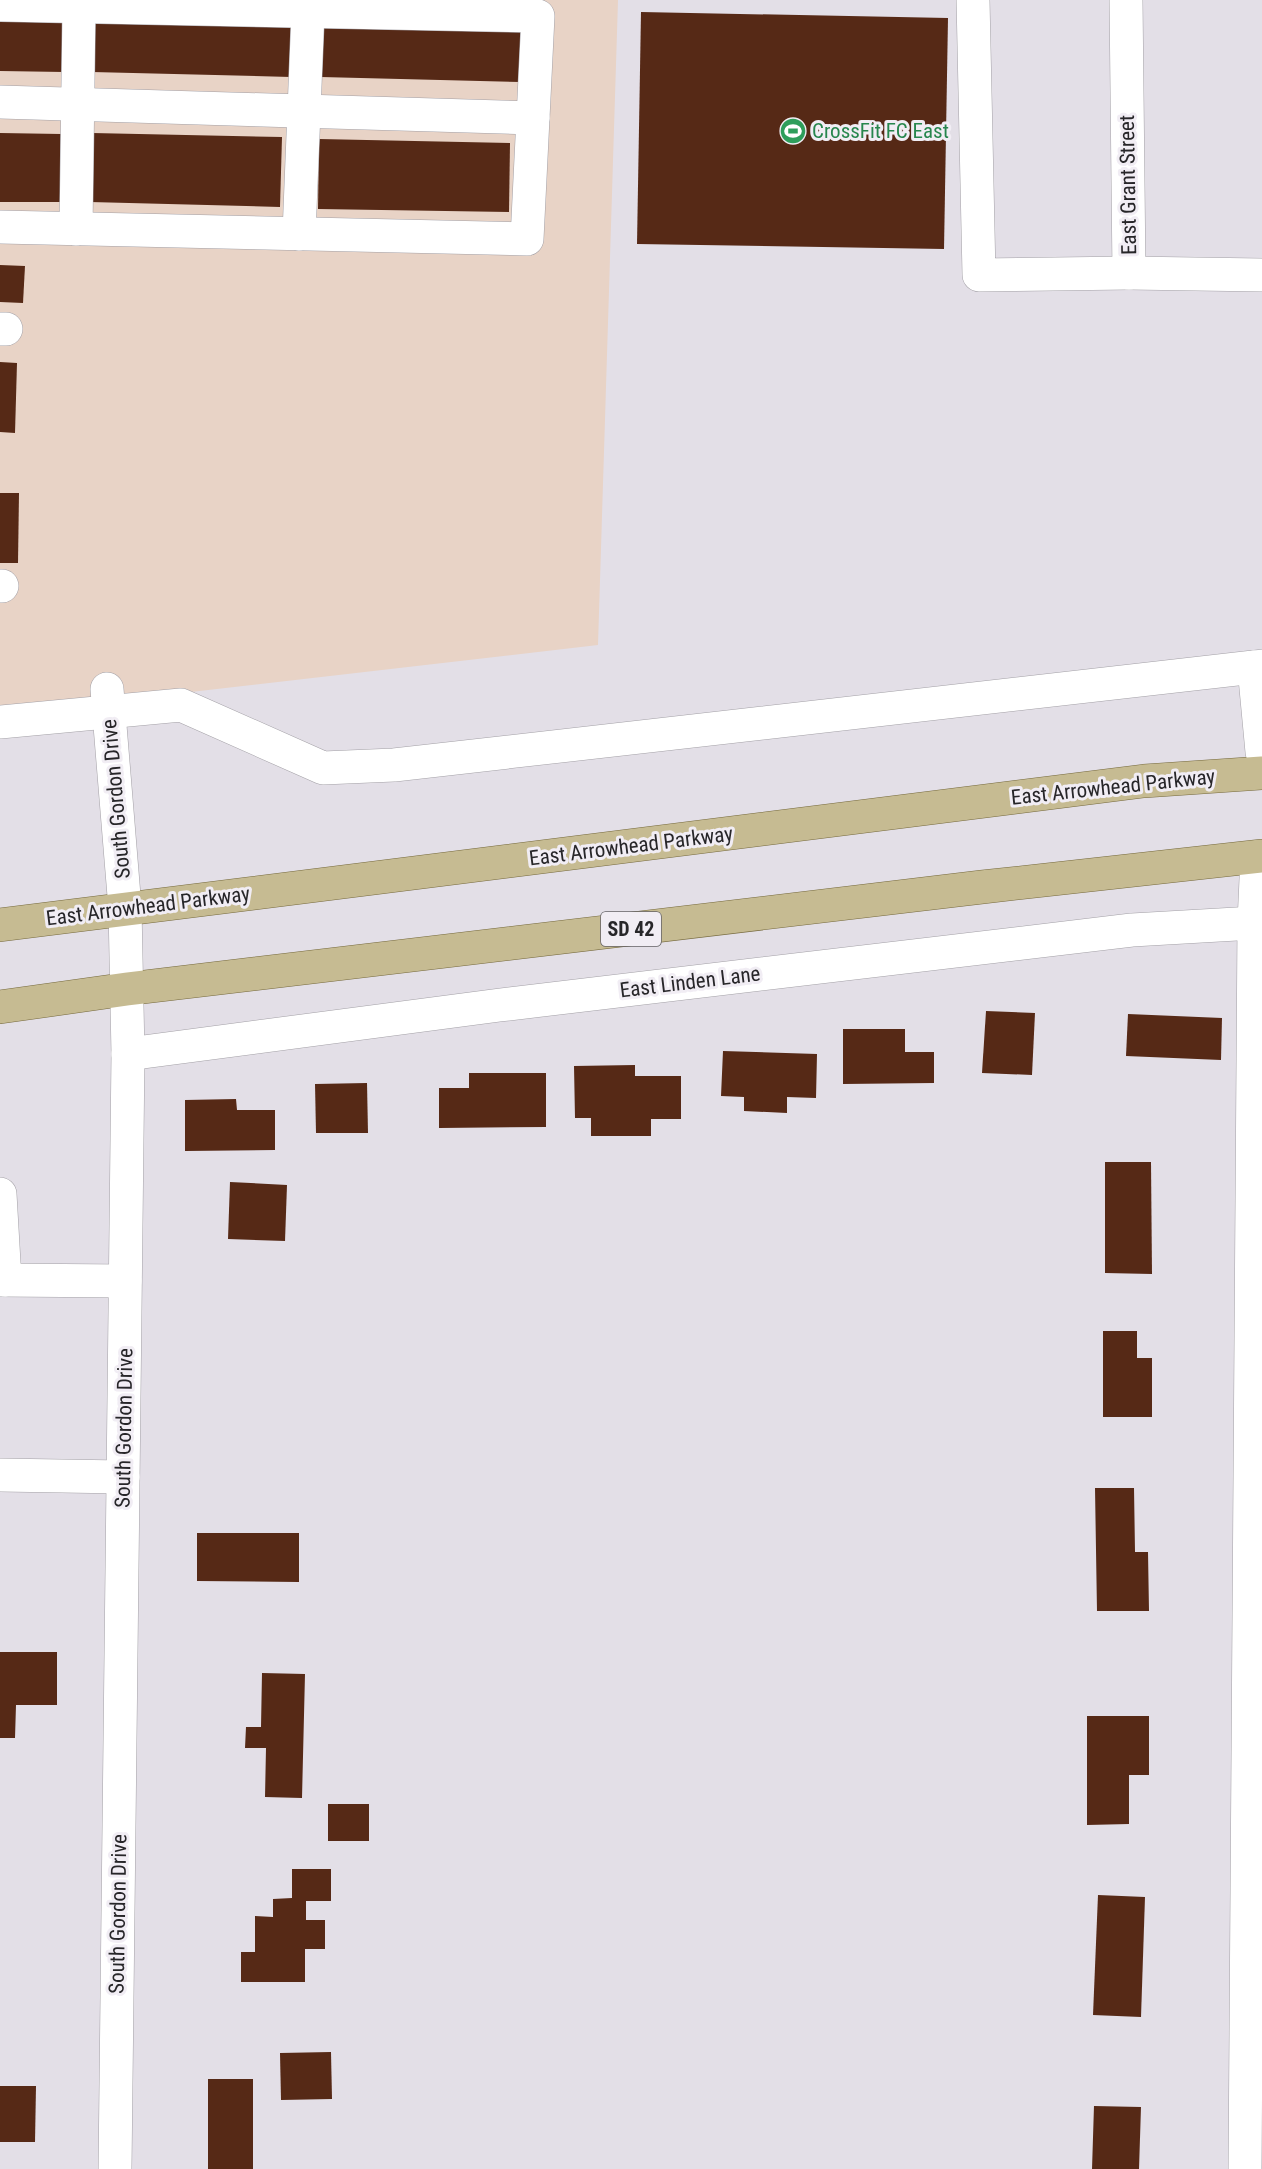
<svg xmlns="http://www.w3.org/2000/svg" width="1262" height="2169" viewBox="0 0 1262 2169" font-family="'Roboto Condensed',sans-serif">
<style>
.industrial{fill:#e8d3c6}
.building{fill:#562916}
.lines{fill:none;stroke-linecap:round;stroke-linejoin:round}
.minor-casing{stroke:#a3a0a6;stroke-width:34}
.major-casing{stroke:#766a3e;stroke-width:34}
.minor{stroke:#fff;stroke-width:33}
.major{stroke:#c6bb92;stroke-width:33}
.labels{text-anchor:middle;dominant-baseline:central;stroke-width:6;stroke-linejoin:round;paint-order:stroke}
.shield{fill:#f1edf4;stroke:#646266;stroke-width:1.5}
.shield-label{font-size:20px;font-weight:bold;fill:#272629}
.leisure-label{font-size:21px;fill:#27864d;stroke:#f1edf4;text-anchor:start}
.street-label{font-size:21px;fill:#272629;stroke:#f1edf4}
</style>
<rect width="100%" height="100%" fill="#e3dfe7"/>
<path class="industrial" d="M0,0H618L598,645L0,714Z"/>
<g class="building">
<path d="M641,12L948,18L944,249L637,244Z"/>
<path d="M0,20L65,21L64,72L0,71Z"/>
<path d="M94,21L292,27L291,77L92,72Z"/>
<path d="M323,24L522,30L520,82L321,77Z"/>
<path d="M0,133L61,134L60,202H0Z"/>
<path d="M92,133L282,137L280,207L90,202Z"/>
<path d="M319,139L510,143L509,212L318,209Z"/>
<path d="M0,265L25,266L23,303L0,302Z"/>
<path d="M0,362L17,363L15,433L0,432Z"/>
<path d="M0,493H19L18,563H0Z"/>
<path d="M986,1011L1035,1013L1032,1075L982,1073Z"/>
<path d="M1128,1014L1222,1018L1221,1060L1126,1056Z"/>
<path d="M843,1029H905V1052H934V1083L843,1084Z"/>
<path d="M723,1051L817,1054L816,1098L787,1097V1113L744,1111V1097L721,1096Z"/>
<path d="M635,1065V1076H681V1119H651V1136H591V1118H575L574,1066Z"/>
<path d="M469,1073H546V1127L439,1128V1088H469Z"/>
<path d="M367,1083L368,1133H316L315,1084Z"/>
<path d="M236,1099L237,1110H275V1150L185,1151V1100Z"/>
<path d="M1105,1162H1151L1152,1274L1105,1273Z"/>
<path d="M230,1182L287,1185L285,1241L228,1239Z"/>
<path d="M1103,1331H1137V1358H1152V1417H1103Z"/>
<path d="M1095,1488H1134L1135,1552H1148L1149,1611H1097Z"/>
<path d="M197,1533H299V1582L197,1581Z"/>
<path d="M0,1652H57V1705H16L15,1738H0Z"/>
<path d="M262,1673L305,1674L302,1798L265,1797L266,1748H245L246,1727H261Z"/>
<path d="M1087,1716H1149V1775H1129V1824L1087,1825Z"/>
<rect x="328" y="1804" width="41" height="37"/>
<path d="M292,1869H331V1901H306V1920H325V1949H305V1982H241V1952H255V1916L273,1917V1899L292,1898Z"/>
<path d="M1098,1895L1145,1897L1141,2017L1093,2015Z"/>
<path d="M331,2052L332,2099L281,2100L280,2053Z"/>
<rect x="208" y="2079" width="45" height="90"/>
<path d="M0,2086H36L35,2142H0Z"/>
<path d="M1094,2106L1141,2107L1139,2169H1092Z"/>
</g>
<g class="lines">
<defs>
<g id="minor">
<path d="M973,0L979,275L1129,273"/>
<path d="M1126,0L1129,273L1262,275"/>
<path d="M0,5L538,16L533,118"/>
<path d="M0,102L533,118L527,239L0,227"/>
<path d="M76,229L79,7"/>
<path d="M299,234L308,12"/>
<path d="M0,329H6"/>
<path d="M0,586H2"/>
<path d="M1262,666L1254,667L1262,752"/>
<path d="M107,689L125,908L128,1054L115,2169"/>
<path d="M0,722L181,705L323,768L394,765L1254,667"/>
<path d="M128,1054L500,1005L1132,930L1254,923"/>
<path d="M0,1194L5,1280"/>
<path d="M0,1280L125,1281"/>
<path d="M0,1475L123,1477"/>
<path d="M1245,2169L1254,923L1257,857"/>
</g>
<g id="major">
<path d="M0,925L1144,781L1262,773"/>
<path d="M0,1007L127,989L982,887L1262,856"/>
</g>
</defs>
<use href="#minor" class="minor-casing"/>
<use href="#major" class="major-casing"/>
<use href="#minor" class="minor"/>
<use href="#major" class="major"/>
</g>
<defs>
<symbol id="stadium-disc" viewBox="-11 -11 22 22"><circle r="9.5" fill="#2e9e5b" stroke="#f1edf4"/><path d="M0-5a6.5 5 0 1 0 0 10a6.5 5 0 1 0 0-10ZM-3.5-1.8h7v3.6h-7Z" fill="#fff"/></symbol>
</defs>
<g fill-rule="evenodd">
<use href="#stadium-disc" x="778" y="116" width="30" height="30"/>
</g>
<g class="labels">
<rect class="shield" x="601" y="912" width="60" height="34" rx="4.5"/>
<g class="shield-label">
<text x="631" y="929">SD 42</text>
</g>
<g class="leisure-label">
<text x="812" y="131">CrossFit FC East</text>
</g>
<g class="street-label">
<text transform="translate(1128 185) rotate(-91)">East Grant Street</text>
<text transform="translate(1113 787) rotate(-6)">East Arrowhead Parkway</text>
<text transform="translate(116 799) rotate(-95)">South Gordon Drive</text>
<text transform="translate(631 846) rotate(-7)">East Arrowhead Parkway</text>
<text transform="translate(148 906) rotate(-7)">East Arrowhead Parkway</text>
<text transform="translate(690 982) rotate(-7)">East Linden Lane</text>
<text transform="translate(124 1428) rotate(-89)">South Gordon Drive</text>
<text transform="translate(118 1914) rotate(-89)">South Gordon Drive</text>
</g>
</g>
</svg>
